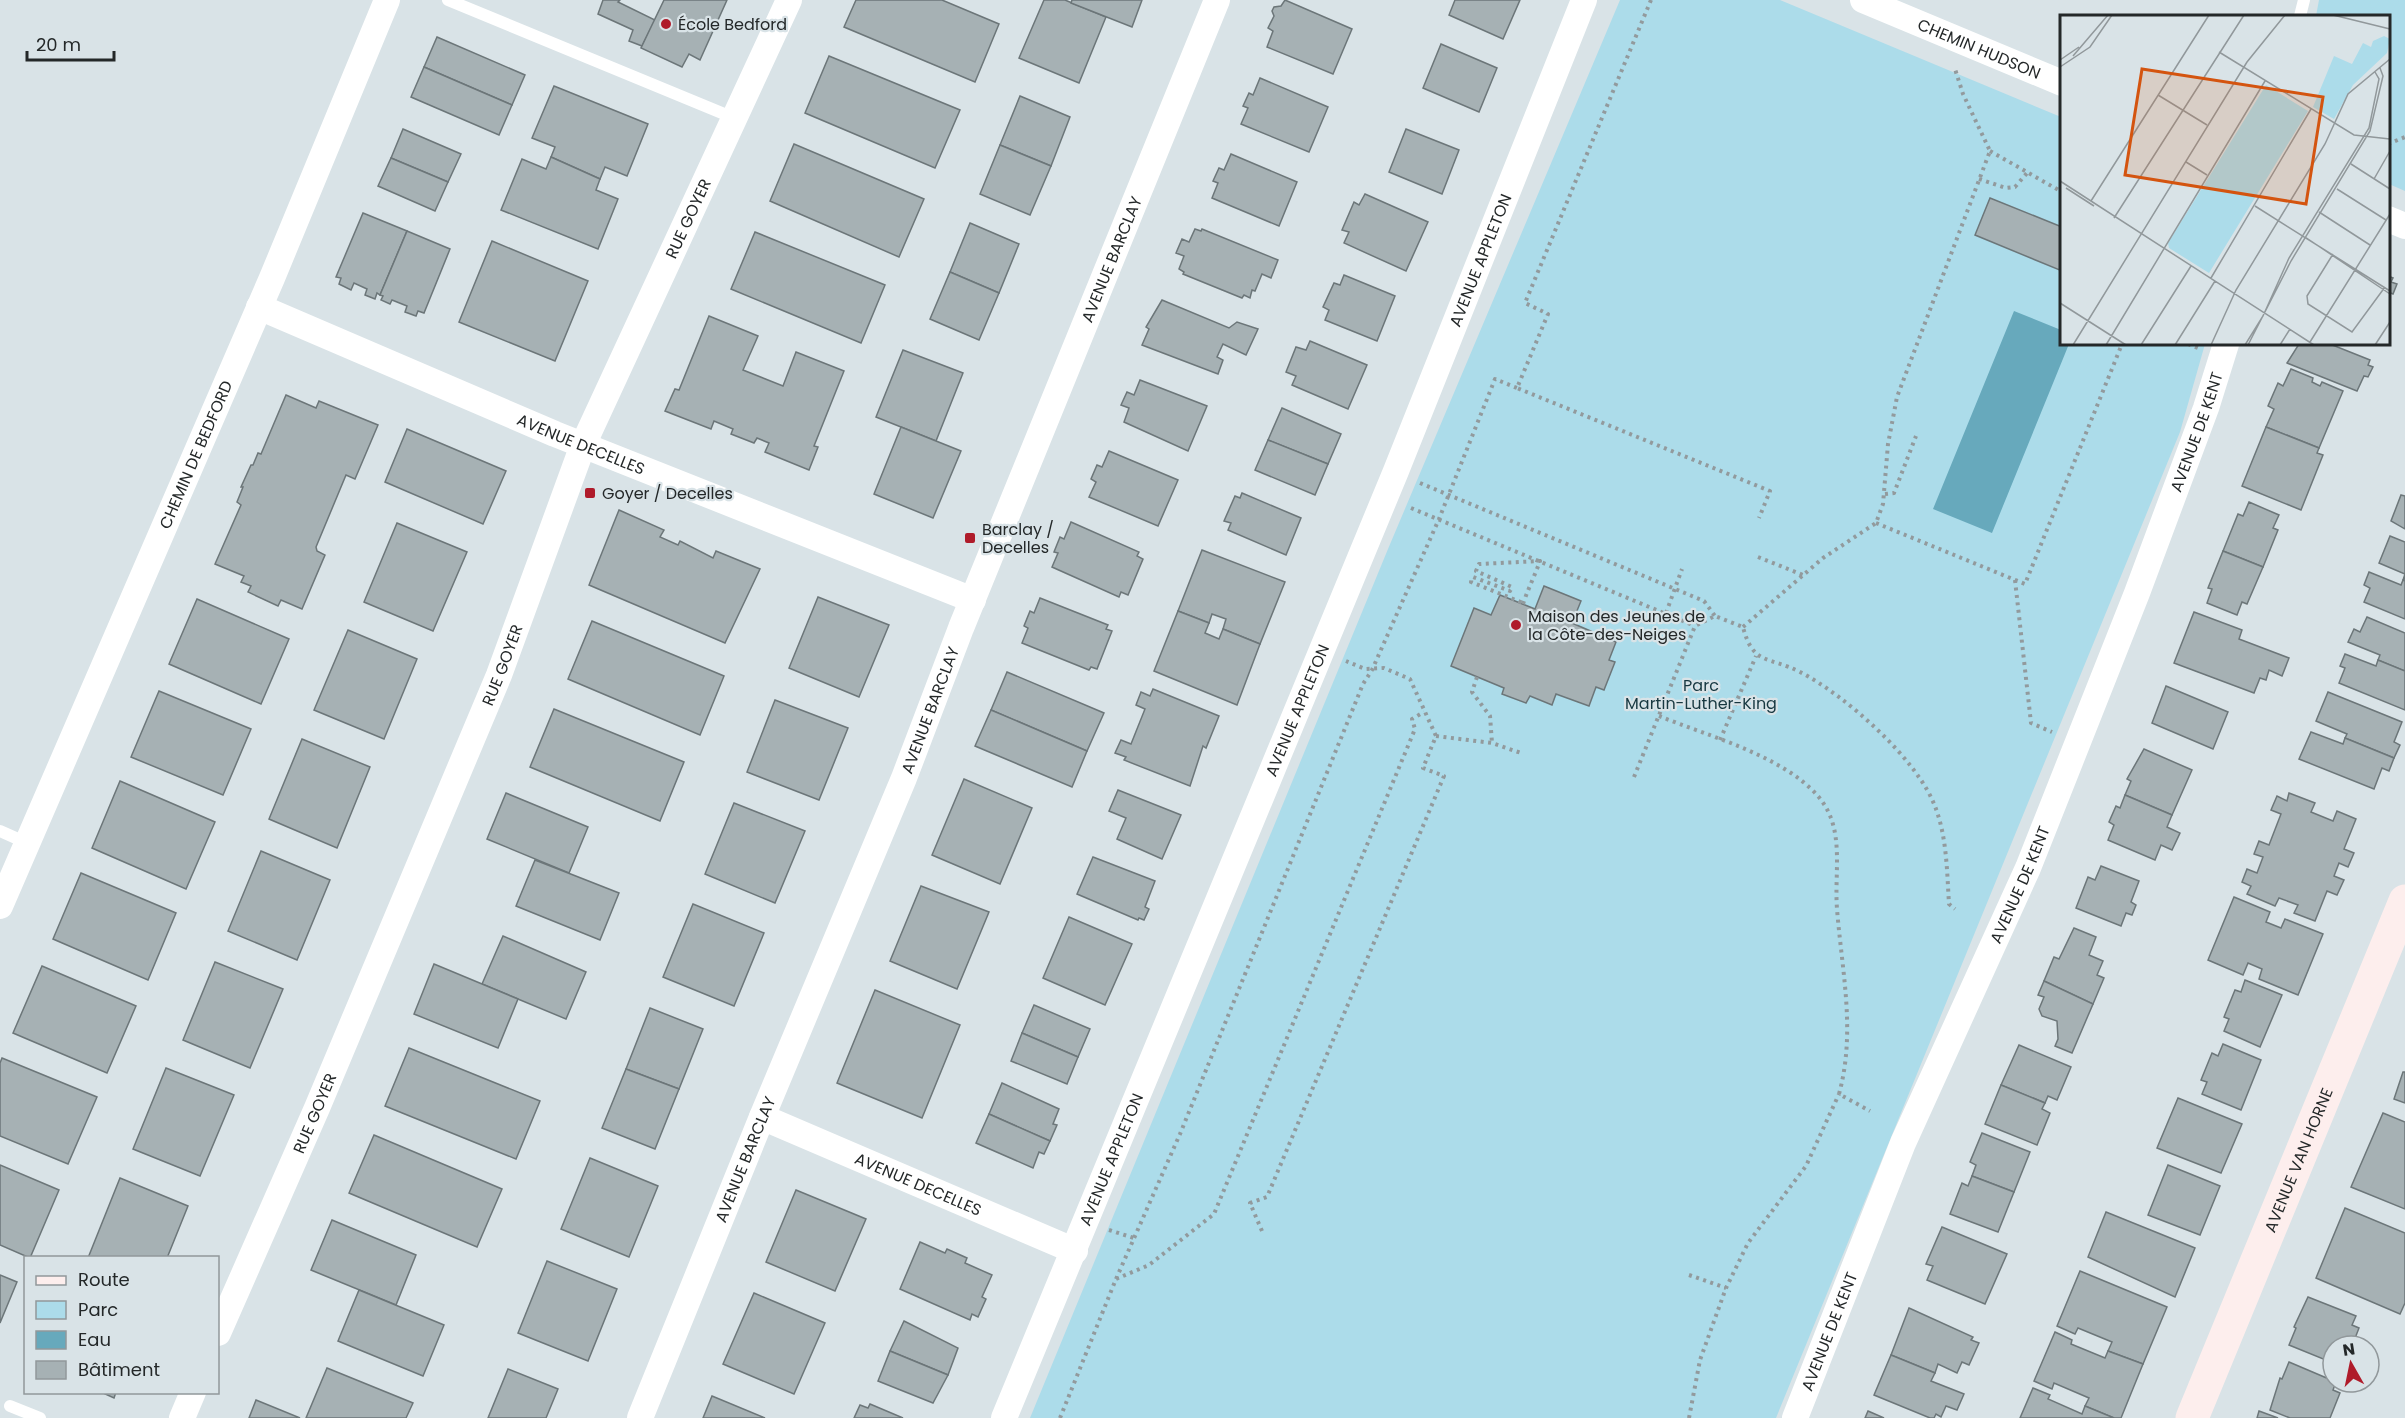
<svg xmlns="http://www.w3.org/2000/svg" width="2405" height="1418" viewBox="0 0 2405 1418" font-family="Poppins,sans-serif">
<style>
.green{fill:#acdcea}
.water{fill:#67a9bc}
.building{fill:#a6b1b4;stroke:#6c7679;stroke-width:1.5}
.lines{fill:none;stroke-linecap:round;stroke-linejoin:round}
.path{stroke:#929a9d;stroke-width:4;stroke-dasharray:3 4.5;stroke-linecap:butt}
.lane{stroke:#fff;stroke-width:12}
.street{stroke:#fff;stroke-width:26}
.secondary{stroke:#fdeeed;stroke-width:33}
.poi-dot{fill:#af1b2a;stroke:#d9e3e7;stroke-width:2}
.labels{text-anchor:middle;dominant-baseline:central;stroke-width:4.5;stroke-linejoin:round;paint-order:stroke}
.poi-label{font-size:16px;fill:#242829;stroke:#d9e3e7;text-anchor:start}
.street-label{font-size:16px;fill:#242829;stroke:#d9e3e7}
.park-label{font-size:16px;fill:#173841;stroke:#d9e3e7}
.inset-road{fill:none;stroke:#91989b;stroke-width:1.5}
.view{fill:#d4540f;fill-opacity:0.15;stroke:#d4540f;stroke-width:3}
.inset-edge{fill:none;stroke:#242829;stroke-width:3}
</style>
<rect width="100%" height="100%" fill="#d9e3e7"/>
<g class="green">
<path d="M1620,0H1780L2061,117L2062,344H2205L2180,432L1776,1418H1030L1388,549Z"/>
<path d="M2319,0H2405V191L2389,184L2388,16H2316Z"/>
</g>
<path class="water" d="M2014,311L2061,330L2062,344H2069L1992,533L1933,509Z"/>
<g class="building">
<path d="M603,0H620L618,2L655,20L642,46L629,41L633,30L598,14Z"/>
<path d="M664,0H727L700,60L689,54L682,67L641,48Z"/>
<path d="M856,0H942L999,24L975,82L844,27Z"/>
<path d="M1044,0H1065L1106,17L1079,83L1019,58Z"/>
<path d="M1072,0H1142L1132,27L1071,3Z"/>
<path d="M1285,0L1352,29L1333,74L1267,47L1273,31L1268,28L1274,16L1272,11L1274,7L1281,6Z"/>
<path d="M1455,0H1520L1503,39L1449,15Z"/>
<path d="M437,37L525,75L512,105L424,67Z"/>
<path d="M1441,44L1497,68L1479,112L1423,88Z"/>
<path d="M829,56L960,110L935,168L805,113Z"/>
<path d="M424,67L512,105L499,135L411,97Z"/>
<path d="M1260,78L1328,107L1309,152L1241,124L1248,108L1243,106L1249,93L1253,95Z"/>
<path d="M554,86L648,124L627,176L605,167L600,179L551,157L555,147L532,138Z"/>
<path d="M1020,96L1070,117L1051,166L1000,145Z"/>
<path d="M403,129L461,154L448,182L391,158Z"/>
<path d="M1406,129L1459,150L1442,194L1389,172Z"/>
<path d="M794,144L924,199L899,257L770,201Z"/>
<path d="M1000,145L1051,166L1030,215L980,194Z"/>
<path d="M1231,154L1297,182L1279,226L1212,198L1218,183L1213,181L1219,168L1224,170Z"/>
<path d="M551,157L600,179L596,190L618,199L598,249L501,210L522,159L546,169Z"/>
<path d="M391,158L448,182L435,211L378,186Z"/>
<path d="M1365,194L1428,222L1406,271L1344,243L1349,232L1342,230L1354,202L1359,205Z"/>
<path d="M1990,198L2062,227V271L1975,235Z"/>
<path d="M363,213L407,231L380,295L377,293L375,299L365,295L367,289L354,283L351,290L339,284L341,278L336,277Z"/>
<path d="M970,223L1019,244L999,293L950,272Z"/>
<path d="M1195,229L1201,231L1202,229L1278,260L1271,278L1262,274L1255,291L1252,290L1250,298L1244,295L1242,298L1183,274L1184,272L1179,269L1184,256L1176,253L1182,239L1189,242Z"/>
<path d="M407,231L450,249L424,313L418,311L416,316L405,312L407,306L392,300L390,304L381,300L383,296L380,295Z"/>
<path d="M755,232L885,285L861,343L731,289Z"/>
<path d="M492,241L588,281L555,361L459,322Z"/>
<path d="M950,272L999,293L979,340L930,319Z"/>
<path d="M1344,275L1395,296L1377,341L1325,320L1329,310L1323,307L1334,283L1340,285Z"/>
<path d="M2388,276L2393,278L2391,282L2397,284L2393,294L2388,292Z"/>
<path d="M1162,300L1229,328L1237,322L1258,329L1246,355L1223,344L1217,357L1223,360L1218,374L1142,345L1149,329L1146,327Z"/>
<path d="M709,316L758,336L743,370L783,386L796,352L844,371L814,446L818,447L809,470L765,452L769,443L757,438L754,443L731,434L733,429L714,421L711,429L665,411L675,389L679,390Z"/>
<path d="M1310,341L1367,365L1348,409L1292,385L1296,376L1286,372L1296,347L1306,350Z"/>
<path d="M2299,344H2330L2370,360L2368,365L2373,367L2368,377L2364,376L2357,391L2287,363Z"/>
<path d="M903,350L963,373L936,441L876,417Z"/>
<path d="M2291,369L2313,378L2312,382L2320,386L2322,382L2343,391L2319,448L2266,427L2274,409L2268,406L2278,383L2283,386Z"/>
<path d="M1140,380L1207,406L1188,451L1124,422L1129,408L1121,405L1127,392L1134,395Z"/>
<path d="M286,395L316,408L319,401L378,425L355,479L346,475L316,547L317,551L325,555L302,609L281,600L278,606L248,592L251,586L241,582L244,576L215,564L241,505L237,502L243,487H241L251,465H253L258,453L261,454Z"/>
<path d="M1282,408L1341,434L1328,464L1268,440Z"/>
<path d="M901,427L961,451L933,518L874,494Z"/>
<path d="M2266,427L2319,448L2317,453L2323,455L2301,510L2242,486Z"/>
<path d="M407,429L506,471L483,524L385,482Z"/>
<path d="M1268,440L1328,464L1315,495L1255,470Z"/>
<path d="M1109,451L1178,480L1158,526L1089,497L1096,482L1091,479L1097,465L1102,467Z"/>
<path d="M1242,493L1301,518L1286,555L1228,530L1231,523L1224,521L1235,496L1240,498Z"/>
<path d="M2401,495L2405,496V529L2391,521Z"/>
<path d="M2249,502L2279,515L2273,528L2278,530L2263,567L2223,551L2238,514L2243,516Z"/>
<path d="M619,510L664,530L660,537L678,545L680,541L713,558L716,551L760,569L725,643L589,585Z"/>
<path d="M1071,522L1139,552L1137,556L1143,559L1128,595L1121,592L1119,597L1052,567L1058,553L1054,552L1060,537L1064,539Z"/>
<path d="M397,523L467,552L433,631L364,602Z"/>
<path d="M2390,536L2405,542V581L2403,580L2405,574L2379,563Z"/>
<path d="M1202,550L1285,582L1260,644L1223,629L1226,619L1212,614L1209,623L1178,611Z"/>
<path d="M2223,551L2263,567L2247,604L2242,602L2237,615L2207,603L2212,589L2208,588Z"/>
<path d="M2369,572L2401,585L2403,580L2405,581V619L2364,602L2370,588L2364,585Z"/>
<path d="M1544,586L1581,601L1572,623L1616,642L1609,660L1615,662L1604,690L1596,687L1589,706L1556,694L1552,705L1530,696L1526,703L1502,694L1504,688L1451,666L1474,608L1491,615L1500,595L1535,609Z"/>
<path d="M818,597L889,625L859,697L789,668Z"/>
<path d="M1040,598L1108,625L1106,629L1112,631L1097,669L1091,667L1089,670L1022,643L1028,628L1024,626L1030,611L1034,613Z"/>
<path d="M197,599L289,639L261,704L169,664Z"/>
<path d="M1178,611L1209,623L1205,633L1219,639L1223,629L1260,644L1237,705L1154,671Z"/>
<path d="M2194,612L2242,630L2239,639L2289,658L2282,676L2269,670L2266,680L2260,678L2254,693L2174,663Z"/>
<path d="M2367,617L2405,633V671L2378,660L2380,655L2348,642L2354,629L2360,632Z"/>
<path d="M592,621L724,676L700,735L568,679Z"/>
<path d="M348,630L417,659L384,739L314,710Z"/>
<path d="M2345,654L2376,666L2378,660L2405,671V710L2339,683L2345,668L2340,666Z"/>
<path d="M1007,672L1104,713L1087,751L991,710Z"/>
<path d="M2166,686L2228,712L2213,749L2152,723Z"/>
<path d="M1153,689L1219,716L1206,748L1203,746L1190,786L1124,760L1126,757L1115,753L1121,740L1131,744L1145,709L1136,705L1141,692L1150,696Z"/>
<path d="M159,691L251,729L223,795L131,757Z"/>
<path d="M2328,692L2402,722L2394,742L2400,745L2394,758L2345,738L2347,734L2316,721Z"/>
<path d="M775,700L848,728L819,800L747,772Z"/>
<path d="M554,709L684,762L660,821L530,767Z"/>
<path d="M991,710L1087,751L1072,787L975,746Z"/>
<path d="M2311,732L2343,744L2345,738L2394,758L2389,771L2382,768L2374,789L2299,759Z"/>
<path d="M302,739L370,767L337,848L269,819Z"/>
<path d="M2144,749L2192,770L2172,815L2125,795L2131,781L2127,779Z"/>
<path d="M964,779L1032,808L1000,884L932,855Z"/>
<path d="M120,781L215,822L186,889L92,848Z"/>
<path d="M1118,790L1181,815L1162,859L1117,839L1126,818L1109,811Z"/>
<path d="M506,793L588,827L569,873L487,839Z"/>
<path d="M2289,793L2315,803L2311,812L2333,821L2337,811L2356,819L2344,849L2354,853L2348,867L2339,863L2334,876L2344,880L2337,895L2327,891L2315,921L2294,913L2298,905L2279,898L2275,906L2247,894L2251,886L2242,882L2247,869L2257,873L2263,857L2254,854L2259,841L2269,845L2281,814L2271,810L2277,796L2287,801Z"/>
<path d="M2125,795L2172,815L2167,827L2180,833L2172,850L2161,845L2155,860L2108,840L2114,825L2109,822L2116,806L2120,808Z"/>
<path d="M734,803L805,831L775,903L705,874Z"/>
<path d="M261,851L330,880L297,960L228,931Z"/>
<path d="M1093,857L1155,881L1145,907L1149,909L1144,920L1139,918L1138,920L1077,894Z"/>
<path d="M535,860L619,893L600,940L516,906Z"/>
<path d="M2101,866L2139,881L2131,902L2136,905L2132,915L2126,913L2121,926L2076,908L2088,877L2095,880Z"/>
<path d="M81,873L176,913L148,980L53,939Z"/>
<path d="M921,886L989,912L957,989L890,961Z"/>
<path d="M2234,897L2270,912L2266,922L2281,928L2285,919L2323,934L2298,995L2259,979L2262,969L2248,963L2243,975L2208,960Z"/>
<path d="M693,904L764,933L734,1006L663,977Z"/>
<path d="M1069,917L1132,944L1105,1005L1043,978Z"/>
<path d="M2074,928L2096,937L2089,955L2103,961L2097,975L2104,978L2093,1004L2044,981L2054,957L2059,959Z"/>
<path d="M503,936L586,972L566,1019L482,984Z"/>
<path d="M215,962L283,989L250,1068L183,1040Z"/>
<path d="M434,964L518,999L498,1048L414,1014Z"/>
<path d="M42,966L136,1006L107,1073L13,1033Z"/>
<path d="M2245,980L2282,995L2260,1047L2224,1031L2229,1019L2224,1017L2235,990L2241,992Z"/>
<path d="M2044,981L2093,1004L2072,1053L2055,1046L2058,1039L2057,1021L2042,1016L2039,1009L2044,997L2038,995Z"/>
<path d="M875,990L960,1025L922,1118L837,1083Z"/>
<path d="M1034,1005L1090,1029L1078,1057L1022,1033Z"/>
<path d="M650,1008L703,1029L679,1089L626,1069Z"/>
<path d="M1022,1033L1078,1057L1067,1084L1011,1061Z"/>
<path d="M2223,1044L2261,1060L2241,1110L2202,1094L2207,1082L2201,1080L2212,1053L2218,1056Z"/>
<path d="M2019,1045L2071,1067L2057,1100L2048,1096L2045,1103L2001,1085Z"/>
<path d="M409,1048L540,1101L516,1159L385,1106Z"/>
<path d="M2,1058L97,1097L68,1164L0,1136V1063Z"/>
<path d="M166,1068L234,1095L200,1176L133,1149Z"/>
<path d="M626,1069L679,1089L655,1149L602,1128Z"/>
<path d="M2403,1072H2405V1103L2394,1099Z"/>
<path d="M1002,1083L1059,1109L1053,1124L1057,1125L1050,1141L989,1114Z"/>
<path d="M2001,1085L2045,1103L2042,1109L2050,1113L2037,1145L1985,1124Z"/>
<path d="M2178,1098L2242,1124L2221,1173L2157,1148Z"/>
<path d="M2383,1113L2405,1122V1209L2351,1187Z"/>
<path d="M989,1114L1050,1141L1044,1154L1039,1152L1033,1168L976,1143Z"/>
<path d="M1982,1133L2030,1152L2014,1192L1972,1176L1976,1165L1970,1162Z"/>
<path d="M374,1135L502,1189L477,1247L349,1193Z"/>
<path d="M590,1158L658,1186L629,1257L561,1229Z"/>
<path d="M0,1165L59,1190L30,1258L0,1245Z"/>
<path d="M2168,1165L2220,1186L2200,1235L2148,1215Z"/>
<path d="M1972,1176L2014,1192L1998,1232L1950,1214L1962,1183L1968,1186Z"/>
<path d="M120,1178L188,1206L167,1258H88Z"/>
<path d="M796,1190L866,1219L835,1291L766,1262Z"/>
<path d="M2345,1208L2405,1233V1303L2400,1314L2316,1278Z"/>
<path d="M2106,1212L2195,1248L2175,1297L2088,1257Z"/>
<path d="M332,1220L416,1255L396,1305L311,1270Z"/>
<path d="M1942,1227L2007,1254L1985,1304L1927,1280L1933,1266L1926,1264Z"/>
<path d="M920,1242L945,1253L947,1249L967,1258L965,1263L992,1275L982,1297L986,1299L978,1317L972,1314L970,1320L900,1289Z"/>
<path d="M547,1261L617,1289L588,1361L518,1333Z"/>
<path d="M2080,1271L2167,1307L2143,1364L2108,1351L2112,1342L2078,1328L2075,1334L2057,1326Z"/>
<path d="M0,1275L17,1282L0,1323Z"/>
<path d="M359,1290L444,1325L423,1376L338,1341Z"/>
<path d="M754,1293L825,1323L794,1394L723,1364Z"/>
<path d="M2308,1297L2356,1316L2352,1325L2359,1328L2352,1346H2333V1363L2289,1345L2296,1328L2294,1327Z"/>
<path d="M1909,1308L1973,1337L1971,1340L1979,1343L1969,1365L1962,1362L1957,1373L1938,1364L1935,1373L1891,1355Z"/>
<path d="M904,1321L958,1348L948,1375L890,1351Z"/>
<path d="M2055,1332L2072,1340L2071,1344L2105,1358L2108,1351L2143,1364L2121,1418H2114L2085,1406L2089,1398L2054,1383L2052,1389L2034,1381Z"/>
<path d="M890,1351L948,1375L933,1403L878,1381Z"/>
<path d="M1891,1355L1935,1373L1931,1381L1964,1394L1957,1410L1946,1406L1941,1417L1936,1414L1934,1418H1930L1874,1395Z"/>
<path d="M2289,1362L2336,1382L2333,1390L2340,1393L2330,1418H2290L2270,1410L2280,1378L2282,1379Z"/>
<path d="M327,1368L413,1403L406,1418H306Z"/>
<path d="M508,1369L558,1389L546,1418H488Z"/>
<path d="M2033,1388L2050,1395L2048,1399L2082,1414L2085,1406L2114,1418H2020Z"/>
<path d="M101,1392H116L114,1398Z"/>
<path d="M712,1396L765,1418H703Z"/>
<path d="M256,1400L300,1418H249Z"/>
<path d="M870,1404L903,1418H854L860,1405L868,1408Z"/>
<path d="M1868,1411L1884,1418H1865Z"/>
<path d="M2259,1411L2278,1418H2257Z"/>
</g>
<g class="lines">
<g class="path">
<path d="M1651,0L1525,303L1548,314L1517,388L1770,491L1759,518"/>
<path d="M2388,144L2405,137"/>
<path d="M1990,151L2062,192"/>
<path d="M1979,179L2006,188L2015,187L2027,173"/>
<path d="M2188,344L2198,348"/>
<path d="M1420,483L1704,601L1715,616"/>
<path d="M1885,494L1894,493L1916,436"/>
<path d="M1411,508L1695,626"/>
<path d="M1876,523L2025,584L2122,344"/>
<path d="M1758,557L1803,575"/>
<path d="M2015,580L2031,723L2052,732"/>
<path d="M1523,604C1528,589 1535,575 1540,561L1479,564L1476,571L1512,587L1510,591L1473,577L1471,582L1523,603"/>
<path d="M1666,613L1682,569"/>
<path d="M1743,627L1823,558L1876,523L1883,504L1888,444L1897,397L1990,151L1963,94L1955,69"/>
<path d="M1477,677L1472,692L1490,716L1492,743"/>
<path d="M1659,716C1708,736 1781,755 1817,795C1846,827 1834,870 1837,909C1842,972 1856,1032 1839,1094L1870,1111"/>
<path d="M1436,736L1492,743L1521,753"/>
<path d="M1720,740L1756,656"/>
<path d="M1634,777L1695,626L1715,616L1743,627C1753,666 1769,656 1800,672C1845,695 1919,760 1936,809C1947,839 1947,873 1949,904L1955,909"/>
<path d="M1109,1230L1134,1238"/>
<path d="M1262,1231L1250,1203L1267,1197L1444,776L1423,768L1436,736L1410,679L1384,668L1365,669L1346,661"/>
<path d="M1689,1275L1726,1288"/>
<path d="M1116,1279L1180,1134L1363,684L1372,670L1439,519L1495,379L1517,388"/>
<path d="M1060,1418L1116,1279L1149,1265L1214,1214L1415,729L1412,719L1424,712"/>
<path d="M1689,1418L1700,1360L1726,1288L1748,1243L1806,1166L1839,1094"/>
</g>
<g class="lane">
<path d="M448,0L734,118"/>
<path d="M2300,16L2304,0"/>
<path d="M0,831L27,843"/>
<path d="M10,1406L40,1418"/>
</g>
<g class="street">
<path id="s1" d="M1863,0L2062,83"/>
<path d="M2388,219L2405,226"/>
<path id="s2" d="M259,307L555,434L973,600"/>
<path id="s3" d="M0,906L272,278L387,0"/>
<path id="s4" d="M762,1117L1075,1251"/>
<path id="s5" d="M218,1333L317,1108L499,675L583,445L789,0"/>
<path d="M182,1418L193,1392"/>
<path id="s6" d="M640,1418L762,1117L904,778L961,628L1217,0"/>
<path id="s7" d="M1004,1418L1396,471L1584,0"/>
<path id="s8" d="M1795,1418L1903,1143L2028,868L2137,593L2206,408L2226,344"/>
</g>
<path class="secondary" id="s9" d="M2192,1418L2405,901"/>
</g>
<g class="poi-dot">
<circle cx="666" cy="24" r="6"/>
<rect x="584" y="487" width="12" height="12" rx="3"/>
<rect x="964" y="532" width="12" height="12" rx="3"/>
<circle cx="1516" cy="625" r="6"/>
</g>
<g class="labels">
<g class="poi-label">
<text x="678" y="24">École Bedford</text>
<text x="602" y="493">Goyer / Decelles</text>
<text x="982" y="529">Barclay /<tspan x="982" dy="18">Decelles</tspan></text>
<text x="1528" y="616">Maison des Jeunes de<tspan x="1528" dy="18">la Côte-des-Neiges</tspan></text>
</g>
<g class="street-label">
<text stroke="none"><textPath href="#s1" startOffset="126">CHEMIN HUDSON</textPath></text>
<text stroke="none"><textPath href="#s5" startOffset="1210">RUE GOYER</textPath></text>
<text stroke="none"><textPath href="#s6" startOffset="1251">AVENUE BARCLAY</textPath></text>
<text stroke="none"><textPath href="#s7" startOffset="1252">AVENUE APPLETON</textPath></text>
<text stroke="none"><textPath href="#s8" startOffset="1065">AVENUE DE KENT</textPath></text>
<text stroke="none"><textPath href="#s2" startOffset="350">AVENUE DECELLES</textPath></text>
<text stroke="none"><textPath href="#s3" startOffset="492">CHEMIN DE BEDFORD</textPath></text>
<text stroke="none"><textPath href="#s5" startOffset="726">RUE GOYER</textPath></text>
<text stroke="none"><textPath href="#s6" startOffset="765">AVENUE BARCLAY</textPath></text>
<text stroke="none"><textPath href="#s7" startOffset="766">AVENUE APPLETON</textPath></text>
<text stroke="none"><textPath href="#s8" startOffset="579">AVENUE DE KENT</textPath></text>
<text stroke="none"><textPath href="#s5" startOffset="240">RUE GOYER</textPath></text>
<text stroke="none"><textPath href="#s6" startOffset="279">AVENUE BARCLAY</textPath></text>
<text stroke="none"><textPath href="#s7" startOffset="280">AVENUE APPLETON</textPath></text>
<text stroke="none"><textPath href="#s9" startOffset="279">AVENUE VAN HORNE</textPath></text>
<text stroke="none"><textPath href="#s4" startOffset="170">AVENUE DECELLES</textPath></text>
<text stroke="none"><textPath href="#s8" startOffset="93">AVENUE DE KENT</textPath></text>
</g>
<g class="park-label">
<text x="1701" y="685">Parc<tspan x="1701" dy="18">Martin-Luther-King</tspan></text>
</g>
</g>
<g transform="translate(2060 15)">
<rect width="330" height="330" fill="#d9e3e7"/>
<path d="M324,21L330,24L327,38L293,70L274,104L253,92L274,41L292,49L303,28L311,32L313,26ZM206,70L248,96L149,258L109,233L108,228Z" fill="#acdcea"/>
<path class="inset-road" d="M273,0L330,14M159,37L294,120L330,124M13,41L48,0M0,45L19,32M0,52L30,32L52,0M98,80L147,110M126,147L147,160M291,149L330,174M314,164L330,136M0,166L254,330M6,173L34,191M277,174L326,205M31,186L149,0M195,191L330,276M259,197L310,230M54,203L184,0M245,222L330,279M273,239L247,281L248,289L292,317L325,272M151,263L251,94M0,288L66,330M250,327L330,199M13,330L187,47L225,0M46,330L205,66M81,330L131,251M115,330L155,266M151,330L176,275L265,129L288,79L330,44M185,330L203,301L229,243L309,113L319,64L315,57M188,330L231,246L310,116L323,61L320,53M220,330L230,314M315,330L330,307"/>
<path class="view" d="M82,54L263,82L246,189L65,160Z"/>
<rect width="330" height="330" class="inset-edge"/>
</g>
<rect x="24" y="1256" width="195" height="138" fill="#d9e3e7" stroke="#91989b" stroke-width="1.5"/>
<rect x="36" y="1276" width="30" height="9" fill="#fdeeed" stroke="#91989b" stroke-width="1.5"/>
<text x="78" y="1286" font-size="18" fill="#242829">Route</text>
<rect x="36" y="1301" width="30" height="18" fill="#acdcea" stroke="#91989b" stroke-width="1.5"/>
<text x="78" y="1316" font-size="18" fill="#242829">Parc</text>
<rect x="36" y="1331" width="30" height="18" fill="#67a9bc" stroke="#91989b" stroke-width="1.5"/>
<text x="78" y="1346" font-size="18" fill="#242829">Eau</text>
<rect x="36" y="1361" width="30" height="18" fill="#a6b1b4" stroke="#91989b" stroke-width="1.5"/>
<text x="78" y="1376" font-size="18" fill="#242829">Bâtiment</text>
<g transform="translate(2351 1364) rotate(351)"><circle r="28" fill="#d9e3e7" stroke="#91989b" stroke-width="1.5"/>
<path d="M0-4.5L10 22L0 15L-10 22Z" fill="#af1b2a"/>
<text y="-9" font-size="16" font-weight="bold" text-anchor="middle" fill="#242829">N</text>
</g>
<path d="M27 51v9h87v-9" fill="none" stroke="#242829" stroke-width="3"/>
<text x="36" y="51" font-size="18" fill="#242829" stroke="#d9e3e7" stroke-width="4.5" paint-order="stroke">20 m</text>
</svg>
